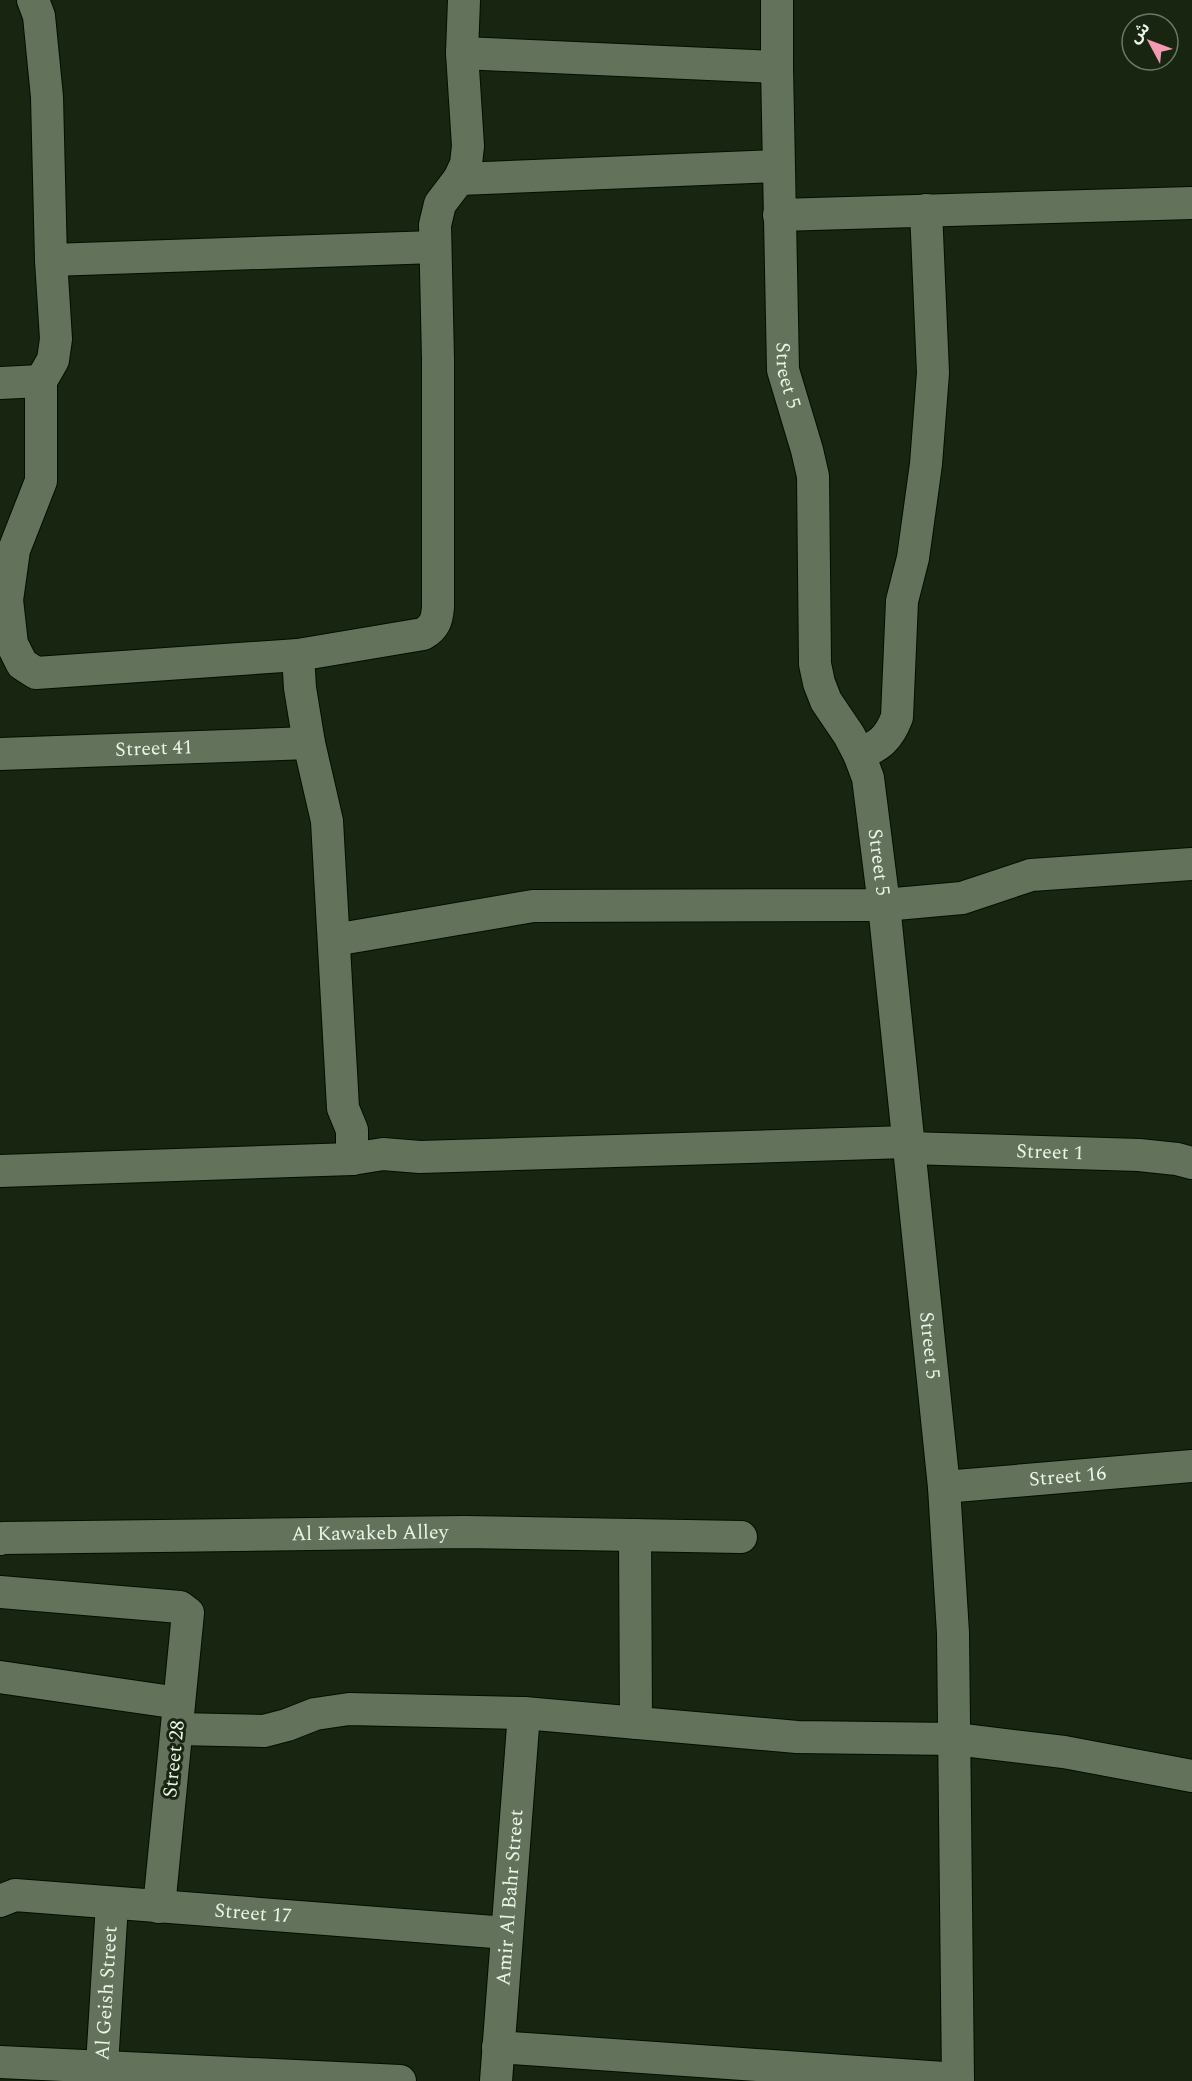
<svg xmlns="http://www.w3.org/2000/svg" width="1192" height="2081" viewBox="0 0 1192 2081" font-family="Spectral,'Noto Sans Arabic',serif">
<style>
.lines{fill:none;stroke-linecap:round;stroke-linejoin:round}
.street-casing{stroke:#040e00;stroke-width:34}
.street{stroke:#63735b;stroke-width:32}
.labels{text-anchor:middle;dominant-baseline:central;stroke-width:6;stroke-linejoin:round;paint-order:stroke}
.street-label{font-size:20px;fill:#ebf4e6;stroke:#182511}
</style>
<rect width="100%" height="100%" fill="#182511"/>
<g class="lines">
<defs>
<g id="street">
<path d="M464,0L462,53L468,146L466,164L459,179L440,204L435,225L438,359V607C437,620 435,627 423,634L298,655L300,688L309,743L327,821L343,1108L352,1130V1159L383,1154L420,1157L907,1142"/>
<path id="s1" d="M777,0V67L783,370L807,450L813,476L815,664L819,683L826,701L849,735L859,754L868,778L884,905L944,1487L953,1633L958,2081"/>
<path d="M462,53L777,67"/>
<path d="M459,179L778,166"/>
<path d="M779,215L1192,203"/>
<path d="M51,260L435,247"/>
<path d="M0,383L41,381"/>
<path d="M0,599L7,600L12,644L22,664L36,673L298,655"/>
<path d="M7,600L14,550L41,481V381L53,360L56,339L51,260L47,97L39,16L33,0"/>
<path id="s2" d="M0,754L309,743"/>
<path d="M859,754C880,746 889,738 897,717L902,601L913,558L926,464L933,373L926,210"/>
<path d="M334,940L533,906L884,905L962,898L1031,875L1192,864"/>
<path id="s3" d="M908,1148L1139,1155L1177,1159L1192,1163"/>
<path d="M0,1171L352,1159"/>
<path id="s4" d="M944,1487L1192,1466"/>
<path d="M635,1535L636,1723"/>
<path id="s5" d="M0,1539L3,1538L464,1532L741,1537"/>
<path d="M0,1592L180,1607L188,1613L159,1907"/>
<path d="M0,1677L179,1703"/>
<path d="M177,1729L264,1731L287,1725L315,1714L349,1709L524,1713L797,1737L955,1739L1064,1752L1192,1776"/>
<path id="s6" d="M0,1901L15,1895L507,1933"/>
<path d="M498,2047L958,2079"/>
<path d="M0,2062L400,2081"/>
<path id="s7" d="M101,2081L112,1904"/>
<path id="s8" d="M496,2081L524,1713"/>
</g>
</defs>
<use href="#street" class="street-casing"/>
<use href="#street" class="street"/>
</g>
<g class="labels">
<g class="street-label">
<text stroke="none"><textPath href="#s1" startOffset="376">Street 5</textPath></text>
<text stroke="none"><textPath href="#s2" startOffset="154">Street 41</textPath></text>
<text stroke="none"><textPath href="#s1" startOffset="880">Street 5</textPath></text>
<text stroke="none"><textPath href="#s3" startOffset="142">Street 1</textPath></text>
<text stroke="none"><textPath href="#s1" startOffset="1366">Street 5</textPath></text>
<text stroke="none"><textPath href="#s4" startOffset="124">Street 16</textPath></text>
<text stroke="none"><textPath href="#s5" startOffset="370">Al Kawakeb Alley</textPath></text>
<text transform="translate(174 1759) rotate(-84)">Street 28</text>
<text stroke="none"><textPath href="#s8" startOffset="184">Amir Al Bahr Street</textPath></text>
<text stroke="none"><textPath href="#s6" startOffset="255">Street 17</textPath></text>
<text stroke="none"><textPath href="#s7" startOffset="88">Al Geish Street</textPath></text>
</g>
</g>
<g transform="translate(1150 42) rotate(311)"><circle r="28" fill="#182511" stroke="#6c7866" stroke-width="1.5"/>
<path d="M0-4.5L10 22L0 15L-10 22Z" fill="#f19ab2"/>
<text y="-9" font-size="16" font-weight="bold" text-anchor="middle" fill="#ebf4e6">ش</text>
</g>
</svg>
